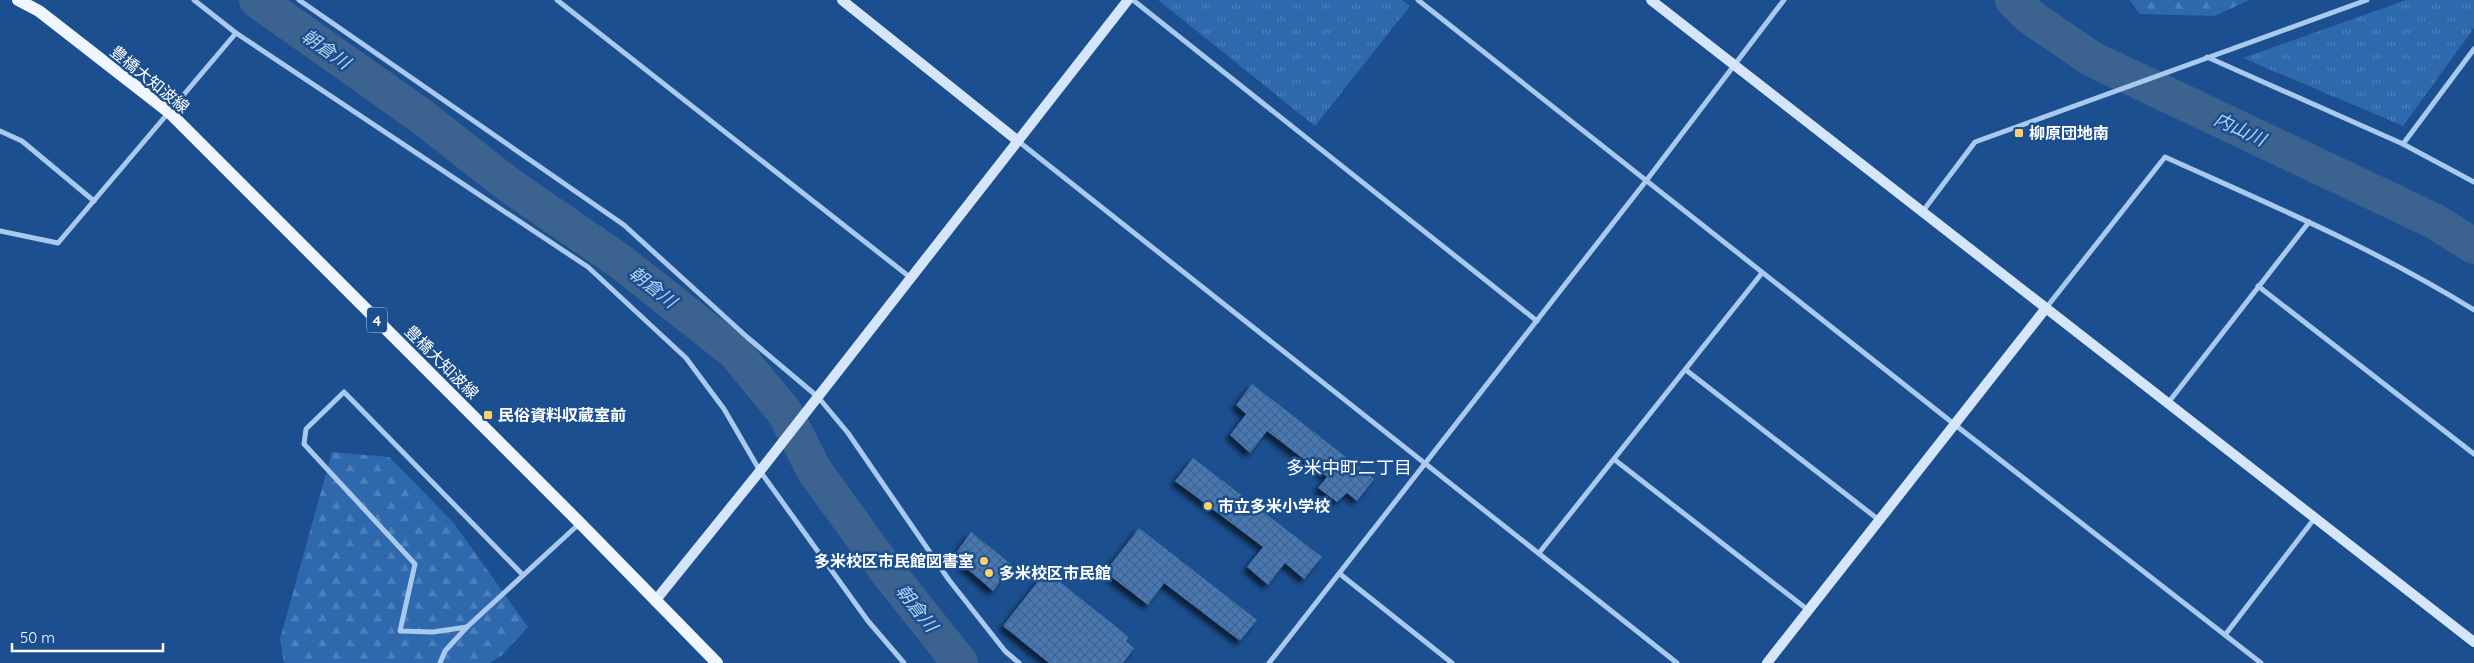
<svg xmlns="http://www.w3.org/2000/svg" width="2474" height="663" viewBox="0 0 2474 663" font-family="Quicksand,'Noto Sans JP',sans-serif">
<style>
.forest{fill:url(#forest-firs)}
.park{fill:url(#park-tufts)}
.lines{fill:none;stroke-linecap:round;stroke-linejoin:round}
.river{stroke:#3c6290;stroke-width:36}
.building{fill:url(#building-cross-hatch);filter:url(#shadow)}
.street{stroke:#a9c9ee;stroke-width:5}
.secondary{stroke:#d6e6fa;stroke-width:10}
.primary{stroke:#f0f6ff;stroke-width:12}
.poi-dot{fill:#ffd166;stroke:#1b4f8f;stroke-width:2}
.labels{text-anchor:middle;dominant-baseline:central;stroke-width:5;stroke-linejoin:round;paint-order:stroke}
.shield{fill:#1b4f8f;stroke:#bbcadd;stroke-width:1}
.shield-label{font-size:15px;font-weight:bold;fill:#fff}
.street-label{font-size:16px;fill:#fff;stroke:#1b4f8f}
.poi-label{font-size:16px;font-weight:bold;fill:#fff;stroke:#1b4f8f;text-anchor:start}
.water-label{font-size:18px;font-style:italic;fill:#b5d3f5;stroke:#1b4f8f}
.neighbourhood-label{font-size:18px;fill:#fff;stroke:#1b4f8f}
</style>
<defs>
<pattern id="forest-firs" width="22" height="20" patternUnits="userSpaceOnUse" patternTransform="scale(1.25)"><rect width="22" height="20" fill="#2e69ad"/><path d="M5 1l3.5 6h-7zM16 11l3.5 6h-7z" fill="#4d80b9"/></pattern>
<pattern id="park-tufts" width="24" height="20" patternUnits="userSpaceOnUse" patternTransform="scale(1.25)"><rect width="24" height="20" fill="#2e69ad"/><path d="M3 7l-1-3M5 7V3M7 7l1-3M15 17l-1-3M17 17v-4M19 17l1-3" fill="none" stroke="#4d80b9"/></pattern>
<pattern id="building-cross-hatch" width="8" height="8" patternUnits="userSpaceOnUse" patternTransform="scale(1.25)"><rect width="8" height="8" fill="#4478b7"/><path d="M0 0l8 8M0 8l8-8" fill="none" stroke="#486282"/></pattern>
<filter id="shadow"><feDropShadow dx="-4.5" dy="4.5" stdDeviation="2.5" flood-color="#0009"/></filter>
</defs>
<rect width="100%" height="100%" fill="#1b4f8f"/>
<g class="forest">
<path d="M2130,0H2249L2215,16L2139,14Z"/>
<path d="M332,452L389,457L453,522L528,627L502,655L490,663H284L280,639Z"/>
</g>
<g class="park">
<path d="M1158,0H1402L1410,6L1315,126Z"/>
<path d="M2406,0H2474V28L2403,126L2243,58Z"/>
</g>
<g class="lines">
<g class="river">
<path d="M257,0L421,116L509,185L621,262L736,353L785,413L814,470L887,571L960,663"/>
<path d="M2013,0L2029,16L2092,59L2434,221L2474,246"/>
</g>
</g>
<g class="building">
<path d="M1252,384L1374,479L1357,501L1347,493L1337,502L1318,488L1327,477L1267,431L1250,453L1230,435L1246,414L1236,405Z"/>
<path d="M1193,458L1322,557L1304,579L1285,563L1268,585L1247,567L1263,547L1175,481Z"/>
<path d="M1139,528L1257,620L1240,641L1164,583L1148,605L1105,572Z"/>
<path d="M971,532L1012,565L993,591L953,557Z"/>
<path d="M1046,571L1129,637L1126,641L1134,648L1123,663H1049L1003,626Z"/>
</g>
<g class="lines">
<g class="street">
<path d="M194,0L236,33L588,267L686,358L724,409L760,471L868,621L904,663"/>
<path d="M299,0L624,225L747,337L818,397L848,433L949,580L1005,651L1019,663"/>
<path d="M557,0L911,278"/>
<path d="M1133,0L1537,321"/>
<path d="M1418,0L1954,424L2261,663"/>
<path d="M2207,57L2403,144L2474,182"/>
<path d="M0,131L22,141L94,201"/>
<path d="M1018,141L1677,663"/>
<path d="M2403,144L2474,49"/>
<path d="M1923,211L1975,142L2367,0"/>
<path d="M0,231L58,243L236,33"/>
<path d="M2258,286L2474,454"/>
<path d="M2046,308L2165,157C2269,204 2376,249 2474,310"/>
<path d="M1686,370L1879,520"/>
<path d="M2168,403L2309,222"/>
<path d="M1615,460L1808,610"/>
<path d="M1539,553L1762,273"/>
<path d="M1340,574L1452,663"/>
<path d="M467,627L433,632L400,631L415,564L304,444L306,429L344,392L523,575"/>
<path d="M2225,635L2314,519"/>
<path d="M440,663L445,651L467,627L580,523"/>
<path d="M1269,663L1646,181L1784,0"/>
</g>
<g class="secondary">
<path d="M842,0L1018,141"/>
<path d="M1651,0L2474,642"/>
<path d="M655,601L760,471L1128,0"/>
<path d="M1767,663L2046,308"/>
</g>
<path class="primary" d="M18,0L39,11L170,113L580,523L717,663"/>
</g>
<g class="poi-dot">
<rect x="2014" y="128" width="10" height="10" rx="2.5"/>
<rect x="483" y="410" width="10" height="10" rx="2.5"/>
<circle cx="1208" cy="506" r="5"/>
<circle cx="984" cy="561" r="5"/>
<circle cx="989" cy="573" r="5"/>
</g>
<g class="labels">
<rect class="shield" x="367" y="307.5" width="20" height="25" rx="4"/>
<g class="shield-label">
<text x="377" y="320">4</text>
</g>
<g class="street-label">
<text transform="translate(150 79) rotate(39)">豊橋大知波線</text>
<text transform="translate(442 362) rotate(45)">豊橋大知波線</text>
</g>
<g class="poi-label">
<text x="2029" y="133">柳原団地南</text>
<text x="498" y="415">民俗資料収蔵室前</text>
<text x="1218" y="506">市立多米小学校</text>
<text x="974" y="561" text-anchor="end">多米校区市民館図書室</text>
<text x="999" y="573">多米校区市民館</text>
</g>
<g class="water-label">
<text transform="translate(326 49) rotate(35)">朝倉川</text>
<text transform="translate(2240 129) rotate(25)">内山川</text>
<text transform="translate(653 287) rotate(38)">朝倉川</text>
<text transform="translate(917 608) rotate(52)">朝倉川</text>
</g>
<g class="neighbourhood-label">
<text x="1349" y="467">多米中町二丁目</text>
</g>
</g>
<path d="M12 643v8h151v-8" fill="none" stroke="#ffffff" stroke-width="2.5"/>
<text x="20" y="643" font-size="15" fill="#ffffff" stroke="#1b4f8f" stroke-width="4" paint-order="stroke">50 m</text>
</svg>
